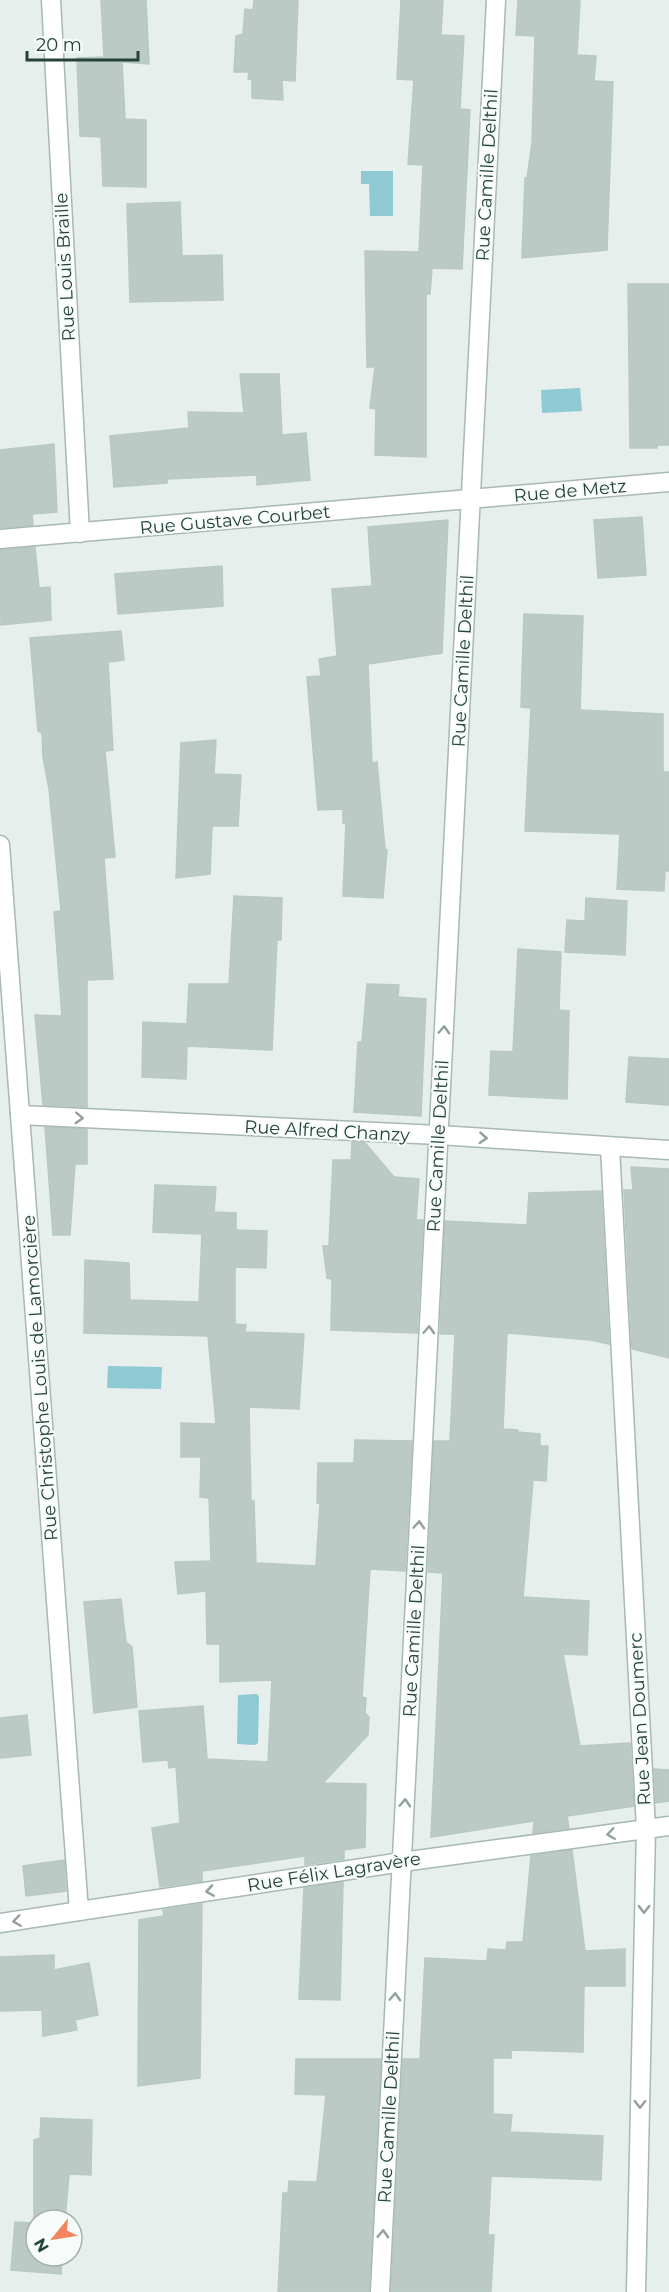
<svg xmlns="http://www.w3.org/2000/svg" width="669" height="2292" viewBox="0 0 669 2292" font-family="Montserrat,sans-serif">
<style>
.water{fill:#8ec9d4}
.building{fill:#bbcac4;stroke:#b8c9c2;stroke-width:1.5}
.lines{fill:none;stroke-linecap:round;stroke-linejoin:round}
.minor-casing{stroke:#a8b8b2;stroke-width:21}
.minor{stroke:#fff;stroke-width:18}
.oneway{stroke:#92a09c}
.labels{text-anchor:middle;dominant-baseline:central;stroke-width:4.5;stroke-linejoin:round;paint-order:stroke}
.street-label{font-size:18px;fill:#24423a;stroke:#f7fbf9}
</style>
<rect width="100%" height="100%" fill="#e6efeb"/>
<g class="water">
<path d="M361,171H393V216H370L369,184H361Z"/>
<path d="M580,388L582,411L542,413L541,390Z"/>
<path d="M108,1366L162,1367L161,1389L107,1388Z"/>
<path d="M257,1694L259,1697L258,1743L255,1745L237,1744L238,1695Z"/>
</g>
<g class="building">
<path d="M101,0H146L149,64L122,62L125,119L146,120V187L103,186L101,137L80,136L77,58L104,57Z"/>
<path d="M254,0H298L295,81L282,80L283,100L252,98V79H248L249,72H234L236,36L243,34L245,9L253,10Z"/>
<path d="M401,0H443L441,35L464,36L460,109L470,110L462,269L432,268L430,294H426V457L375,455L376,409L370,408L375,367H367L365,251L419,252L423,165L408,164L414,80L397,79Z"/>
<path d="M518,0H580L577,55L596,56L594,81L613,82L607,250L522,258L525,178H527L532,143L535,36L516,35Z"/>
<path d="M180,202L182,256L222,255L223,300L130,302L127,204Z"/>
<path d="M628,284H669V445H657V448H630Z"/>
<path d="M240,374H279L282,435L306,433L310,480L257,485V475L167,479V483L114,487L110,436L189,428L188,412L244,413Z"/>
<path d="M54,444L57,512L32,514L33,525L0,528V450Z"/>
<path d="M642,517L646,575L598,578L594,520Z"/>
<path d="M448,520L442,653L368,664L372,763L377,762L385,849L387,850L383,898L343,896L346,823H343V809L318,810L307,677L321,676L319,659L337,656L332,589L372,586L368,527Z"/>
<path d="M35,547L39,588L50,587L51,620L1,625L0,550Z"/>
<path d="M222,566L223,606L118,614L115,574Z"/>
<path d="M524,614L583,616L580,710L663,714V772H669V871H665L664,891L617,889L620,834L525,831L531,708L521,707Z"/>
<path d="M121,631L124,660L108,662L113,750L105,751L115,857L104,858L113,979L87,980V1107L43,1105L35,1015L62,1016L54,912L61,911L49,789L43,757L42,733L38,731L30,638Z"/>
<path d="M216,740L214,774L241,775L238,826H212L210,874L176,878L181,743Z"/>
<path d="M234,896L282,898L281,940H277L272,1050L187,1046L186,1079L142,1077L143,1022L187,1024L189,984H229Z"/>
<path d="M586,898L627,901L625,955L565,952L567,920L585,921Z"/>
<path d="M518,949L561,952L559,1010L569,1011L567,1099L489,1095L491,1051L513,1052Z"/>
<path d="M367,984L399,985L398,997L426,999L421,1116L354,1112L358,1042H362Z"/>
<path d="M629,1057L669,1059V1105L626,1102Z"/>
<path d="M45,1127L87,1129V1164H75L70,1235H53Z"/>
<path d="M352,1142L365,1143L394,1177L419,1179L416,1220H423L417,1333L331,1330L332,1279L327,1278L323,1246H329L333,1160H351Z"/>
<path d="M631,1167L669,1169V1358L632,1349L624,1190H633Z"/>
<path d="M155,1185L216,1187L214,1212L236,1213V1230L267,1231L266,1268L235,1267V1324L246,1325L245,1332L304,1334L299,1409L249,1407L251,1501H254L256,1563L316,1566L320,1503H317L318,1463H354L355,1440L412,1441L405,1571L370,1569L362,1697L366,1698L365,1713L369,1717L368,1735L323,1783L366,1784L365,1847L344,1850V1859L305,1865V1856L202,1871V1881L160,1887L152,1828L180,1823L176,1767L169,1768L168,1760L143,1762L139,1711L203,1706L207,1759L268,1762L272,1680L220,1682V1644H207L206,1591L178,1594L175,1562L211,1561L209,1498L200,1497L201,1457H181V1423L216,1424L208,1336L84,1333L85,1260L129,1263L130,1300L199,1302L202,1234L153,1232Z"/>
<path d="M601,1191L609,1344L591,1340L507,1333L503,1429L518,1430L517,1432L540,1434V1446H548L546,1481L533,1480L523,1597L589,1601L587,1655L563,1654L580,1746L630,1743L634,1806L567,1816L569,1828L533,1833L534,1821L431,1837L443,1573L428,1572L434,1441H450L455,1334H440L445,1221L527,1225L529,1193Z"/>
<path d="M121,1599L126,1642L132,1647L137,1707L94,1713L84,1602Z"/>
<path d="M27,1715L31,1755L0,1758V1718Z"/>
<path d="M654,1769L669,1770V1801L656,1803Z"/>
<path d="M572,1850L585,1951L625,1949V1986H584L583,2052L511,2050V2058H493V2114L512,2115L510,2132L603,2136L601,2180L491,2176L488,2235H494L491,2292H391L403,2059H420L425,1958L487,1961L488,1949L506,1950L507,1942H523L531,1856Z"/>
<path d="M64,1860L66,1891L26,1896L23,1866Z"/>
<path d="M343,1882L340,2000L299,1999L304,1888Z"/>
<path d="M202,1904L200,2078L138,2086L139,1920L164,1916L163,1910Z"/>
<path d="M54,1955V1970L89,1963L98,2015L75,2020L77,2030L43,2036L42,2010L0,2011V1957Z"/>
<path d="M296,2059H381L369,2292H278L283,2193H288L289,2181L317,2182L326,2095L295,2094Z"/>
<path d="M41,2118L92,2120L91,2175L69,2174L65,2220H36V2256H62L61,2274L11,2270L15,2222L34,2223V2140L40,2138Z"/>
</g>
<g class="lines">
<defs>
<g id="minor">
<path d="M51,0L80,533"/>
<path d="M0,539L669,482"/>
<path d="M0,845L79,1911"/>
<path d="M20,1115L439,1135L669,1150"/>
<path d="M610,1147L646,1829L636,2292"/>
<path d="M0,1923L402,1862L669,1826"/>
<path d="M380,2292L496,0"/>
</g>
</defs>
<use href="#minor" class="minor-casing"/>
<use href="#minor" class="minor"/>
</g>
<defs><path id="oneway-chevron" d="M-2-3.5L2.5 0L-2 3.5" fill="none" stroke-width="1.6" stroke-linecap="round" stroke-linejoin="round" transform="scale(1.5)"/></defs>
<g class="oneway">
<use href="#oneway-chevron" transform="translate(444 1030) rotate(-87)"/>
<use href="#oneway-chevron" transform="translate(79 1118) rotate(3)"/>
<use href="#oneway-chevron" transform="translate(483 1138) rotate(4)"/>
<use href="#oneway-chevron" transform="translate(429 1330) rotate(-87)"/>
<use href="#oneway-chevron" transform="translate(419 1525) rotate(-87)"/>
<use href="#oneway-chevron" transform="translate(405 1803) rotate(-87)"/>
<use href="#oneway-chevron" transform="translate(611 1834) rotate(172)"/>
<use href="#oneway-chevron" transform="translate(210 1891) rotate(171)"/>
<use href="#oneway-chevron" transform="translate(644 1909) rotate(91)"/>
<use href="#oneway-chevron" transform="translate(17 1921) rotate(172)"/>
<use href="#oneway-chevron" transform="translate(395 1997) rotate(-87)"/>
<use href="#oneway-chevron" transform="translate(640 2104) rotate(91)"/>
<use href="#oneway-chevron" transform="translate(383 2234) rotate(-87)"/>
</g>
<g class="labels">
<g class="street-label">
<text transform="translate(487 175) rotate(-87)">Rue Camille Delthil</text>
<text transform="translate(65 267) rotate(-93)">Rue Louis Braille</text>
<text transform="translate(570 491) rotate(-5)">Rue de Metz</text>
<text transform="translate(235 520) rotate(-5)">Rue Gustave Courbet</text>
<text transform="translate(463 661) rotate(-87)">Rue Camille Delthil</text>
<text transform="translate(327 1131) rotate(3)">Rue Alfred Chanzy</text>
<text transform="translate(438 1146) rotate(-87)">Rue Camille Delthil</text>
<text transform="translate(40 1378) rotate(-94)">Rue Christophe Louis de Lamorcière</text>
<text transform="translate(414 1631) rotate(-87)">Rue Camille Delthil</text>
<text transform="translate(640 1719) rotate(-93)">Rue Jean Doumerc</text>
<text transform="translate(334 1872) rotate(-9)">Rue Félix Lagravère</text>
<text transform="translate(389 2117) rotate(-87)">Rue Camille Delthil</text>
</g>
</g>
<g transform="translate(54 2238) rotate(240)"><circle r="28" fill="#f7fbf9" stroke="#a3b1ad" stroke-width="1.5"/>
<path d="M0-4.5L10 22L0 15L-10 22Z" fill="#f4845f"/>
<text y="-9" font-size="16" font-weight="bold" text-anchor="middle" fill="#24423a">N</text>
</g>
<path d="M27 51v9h111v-9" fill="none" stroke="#24423a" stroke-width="3"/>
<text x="36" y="51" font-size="18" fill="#24423a" stroke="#f7fbf9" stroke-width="4.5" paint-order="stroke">20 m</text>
</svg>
